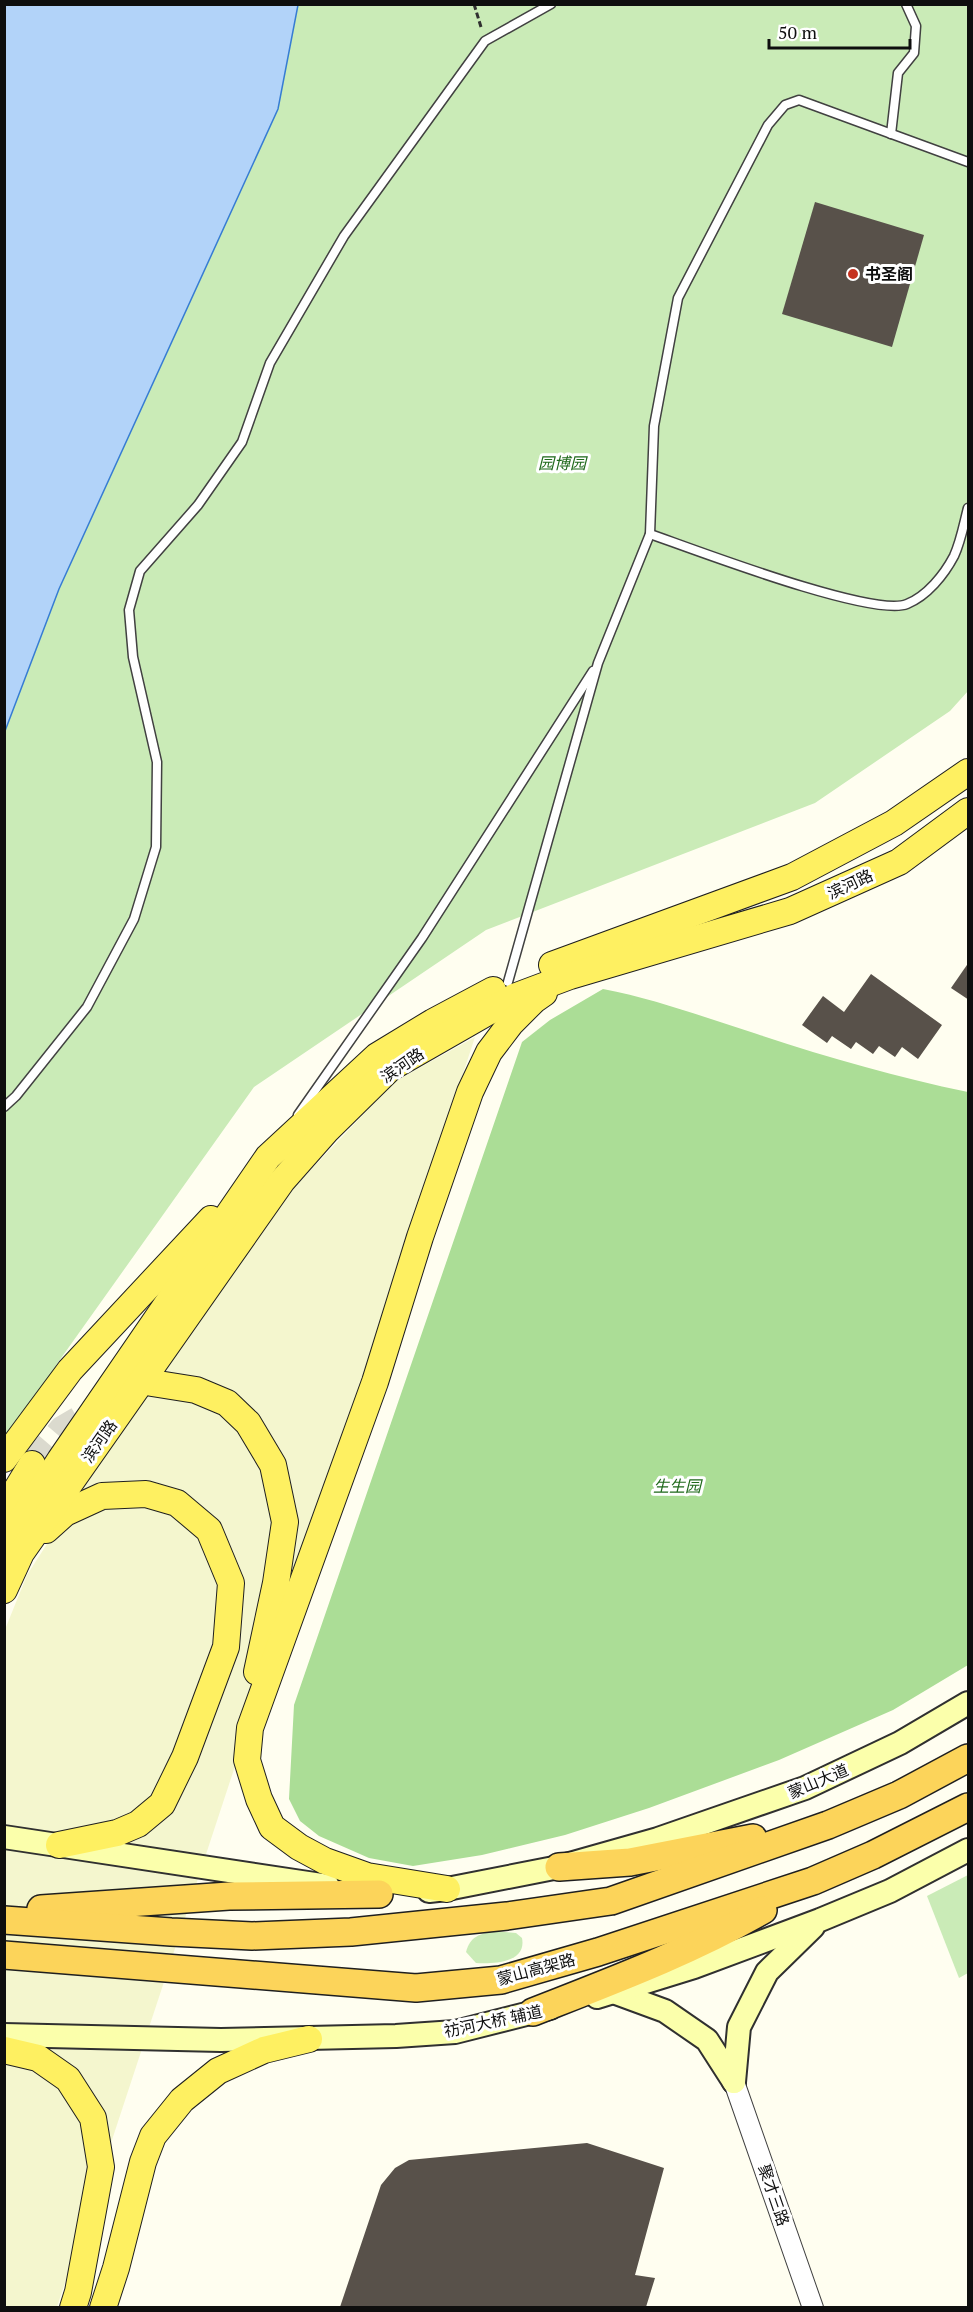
<svg xmlns="http://www.w3.org/2000/svg" width="973" height="2312" viewBox="0 0 973 2312" font-family="'PT Serif','Noto Sans SC',serif">
<style>
.farmland{fill:#f4f6ce}
.green{fill:#caebb7}
.forest{fill:#abdd96}
.water{fill:#b2d3f9;stroke:#367cd3;stroke-width:1.5}
.building{fill:#58514a}
.lines{fill:none;stroke-linecap:round;stroke-linejoin:round}
.primary-tunnel{stroke:#dbdace;stroke-width:26;stroke-dasharray:26 13;stroke-linecap:butt}
.service-casing{stroke:#414141;stroke-width:11}
.tertiary-casing{stroke:#414141;stroke-width:22}
.secondary-casing{stroke:#303030;stroke-width:26}
.primary-casing{stroke:#1f1f1f;stroke-width:28}
.trunk-casing{stroke:#1f1f1f;stroke-width:30}
.path{stroke:#303030;stroke-width:3;stroke-dasharray:6 3;stroke-linecap:butt}
.service{stroke:#fff;stroke-width:8}
.tertiary{stroke:#fff;stroke-width:20}
.secondary{stroke:#fbffab;stroke-width:22}
.primary{stroke:#fef061;stroke-width:26}
.trunk{stroke:#fcd45a;stroke-width:27}
.poi-dot{fill:#c53220;stroke:#fff;stroke-width:2}
.labels{text-anchor:middle;dominant-baseline:central;stroke-width:6;stroke-linejoin:round;paint-order:stroke}
.poi-label{font-size:16px;font-weight:bold;fill:#0e0e0e;stroke:#fff;text-anchor:start}
.park-label{font-size:16px;font-style:italic;fill:#1f691b;stroke:#fff}
.street-label{font-size:16px;fill:#0e0e0e;stroke:#fff}
</style>
<rect width="100%" height="100%" fill="#fffef0"/>
<path class="farmland" d="M475,1037L57,2307H5L4,1632L27,1575L113,1442L286,1196L394,1082Z"/>
<g class="green">
<path d="M298,5H968V691L950,711L815,803L486,930L254,1087L59,1361L5,1445V731L59,589L278,109Z"/>
<path d="M968,1875V1973L959,1978L927,1896Z"/>
<path d="M495,1931L516,1933L522,1938C527,1963 493,1964 476,1963L466,1952C470,1936 480,1934 495,1931Z"/>
</g>
<path class="forest" d="M603,989C656,999 706,1018 757,1034C826,1057 897,1077 968,1092V1665L893,1710L779,1760L649,1808L565,1835L482,1855L413,1866L369,1858L319,1836L300,1821L289,1799L294,1705L522,1042L550,1020Z"/>
<path class="water" d="M5,4L298,5L278,109L59,589L5,731Z"/>
<g class="building">
<path d="M815,202L924,235L892,347L782,314Z"/>
<path d="M969,962V1000L951,988Z"/>
<path d="M871,974L942,1025L918,1059L902,1047L895,1057L879,1046L873,1054L856,1042L851,1049L832,1036L827,1043L802,1025L823,996L844,1012Z"/>
<path d="M587,2143L664,2168L635,2275L655,2278L646,2307H340L381,2185L395,2168L409,2160Z"/>
</g>
<g class="lines">
<path class="primary-tunnel" d="M32,1464L62,1429L97,1408"/>
<defs>
<g id="service">
<path d="M891,134L898,73L914,53L916,26L906,4"/>
<path d="M650,534C693,549 873,618 907,604C927,596 944,575 954,556C961,541 964,523 968,508"/>
<path d="M508,982L598,663L650,534L654,426L678,298L768,125L785,105L799,100L968,162"/>
<path d="M4,1107L16,1096L87,1007L134,919L156,847L157,762L133,657L129,610L140,571L198,505L242,442L270,363L344,236L485,41L551,4"/>
<path d="M298,1115L422,938L593,671"/>
</g>
<path id="tertiary" d="M734,2082L813,2308"/>
<g id="secondary">
<path d="M4,1837L328,1886"/>
<path d="M429,1891L447,1889L559,1867L658,1839L805,1788L900,1743L968,1703"/>
<path d="M616,1993L665,2011L707,2040L734,2082"/>
<path d="M597,1997L694,1967L820,1920L890,1891L968,1850"/>
<path d="M4,2035L221,2040L396,2036L455,2032L550,2008"/>
<path d="M734,2082L739,2027L767,1972L813,1927"/>
</g>
<g id="primary">
<path d="M552,965L792,877L894,823L968,772"/>
<path d="M152,1383L196,1390L227,1403L248,1423L273,1465L285,1522L276,1583L257,1672"/>
<path d="M4,1459L70,1370L211,1219"/>
<path d="M4,1510L32,1464"/>
<path d="M46,1530L65,1513L102,1496L146,1494L177,1503L209,1530L231,1583L226,1647L185,1757L162,1804L138,1824L117,1833L59,1845"/>
<path d="M4,1547L60,1460L268,1157L377,1056L433,1022L493,990"/>
<path d="M4,1590L21,1553L282,1181L327,1130L390,1068L514,997L570,976L790,911L899,862L968,811"/>
<path d="M447,1889L367,1876L325,1861L299,1847L272,1827L259,1799L247,1760L250,1728L375,1382L420,1237L470,1092L489,1052L511,1023L534,1000L544,993"/>
<path d="M4,2050L38,2058L68,2079L93,2118L101,2167L78,2292L73,2308"/>
<path d="M103,2308L116,2268L143,2162L153,2136L182,2100L218,2071L264,2050L309,2039"/>
</g>
<g id="trunk">
<path d="M559,1867L630,1862L753,1838"/>
<path d="M41,1909L229,1896L379,1894"/>
<path d="M4,1920L171,1932L252,1936L351,1932L507,1916L611,1901L828,1825L899,1795L968,1758"/>
<path d="M4,1955L416,1988L501,1980L598,1952L813,1881L873,1855L968,1807"/>
<path d="M533,2012C612,1981 690,1952 763,1910"/>
</g>
</defs>
<use href="#service" class="service-casing"/>
<use href="#tertiary" class="tertiary-casing"/>
<use href="#secondary" class="secondary-casing"/>
<use href="#primary" class="primary-casing"/>
<use href="#trunk" class="trunk-casing"/>
<path class="path" d="M474,4L481,27"/>
<use href="#service" class="service"/>
<use href="#tertiary" class="tertiary"/>
<use href="#secondary" class="secondary"/>
<use href="#primary" class="primary"/>
<use href="#trunk" class="trunk"/>
</g>
<circle class="poi-dot" cx="853" cy="274" r="6"/>
<g class="labels">
<g class="poi-label">
<text x="865" y="274">书圣阁</text>
</g>
<g class="park-label">
<text x="562" y="463">园博园</text>
<text x="677" y="1486">生生园</text>
</g>
<g class="street-label">
<text transform="translate(850 884) rotate(-25)">滨河路</text>
<text transform="translate(402 1065) rotate(-34)">滨河路</text>
<text transform="translate(99 1441) rotate(-55)">滨河路</text>
<text transform="translate(818 1781) rotate(-23)">蒙山大道</text>
<text transform="translate(536 1969) rotate(-15)">蒙山高架路</text>
<text transform="translate(493 2021) rotate(-12)">祊河大桥 辅道</text>
<text transform="translate(774 2195) rotate(71)">聚才三路</text>
</g>
</g>
<rect width="973" height="2312" fill="none" stroke="#0e0e0e" stroke-width="12"/>
<path d="M769 39v9h141v-9" fill="none" stroke="#0e0e0e" stroke-width="3"/>
<text x="778" y="39" font-size="18" fill="#0e0e0e" stroke="#ffffff" stroke-width="4.5" paint-order="stroke">50 m</text>
</svg>
